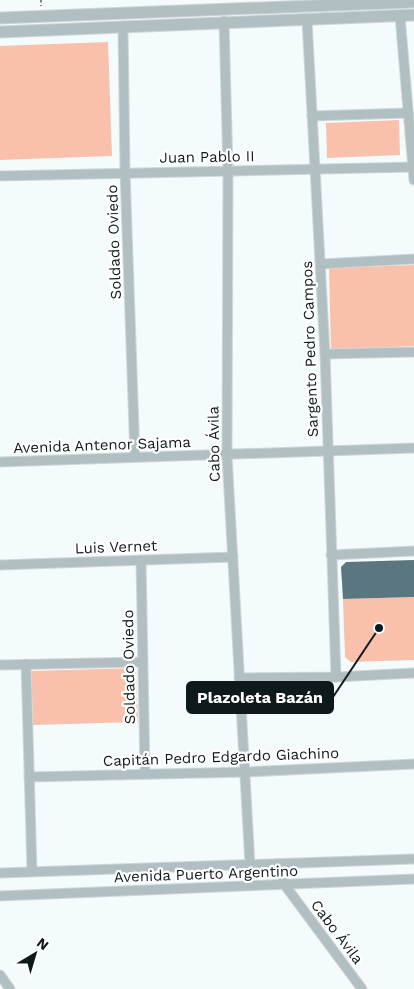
<svg xmlns="http://www.w3.org/2000/svg" width="414" height="989" viewBox="0 0 414 989" font-family="'Work Sans',sans-serif">
<style>
.green{fill:#f9c1ab}
.building{fill:#5a777f}
.lines{fill:none;stroke-linecap:round;stroke-linejoin:round}
.minor-casing{stroke:#cfd7d8;stroke-width:11}
.tertiary-casing{stroke:#cfd7d8;stroke-width:13}
.path{stroke:#7a8385;stroke-width:2;stroke-dasharray:2.5 2.5;stroke-linecap:butt}
.minor{stroke:#b1bfc3;stroke-width:9}
.tertiary{stroke:#b1bfc3;stroke-width:11}
.labels{text-anchor:middle;dominant-baseline:central;stroke-width:4.5;stroke-linejoin:round;paint-order:stroke}
.street-label{font-size:15px;fill:#0e191c;stroke:#fff}
.leader{fill:none;stroke:#0e191c;stroke-width:2}
.callout-dot{fill:#0e191c;stroke:#fff;stroke-width:2}
.callout{fill:#0e191c;stroke:#0e191c;stroke-width:2}
.callout-label{font-size:16px;text-anchor:middle;font-weight:bold;fill:#fff}
</style>
<rect width="100%" height="100%" fill="#f4fbfc"/>
<g class="green">
<path d="M108,42L112,156L0,160V46Z"/>
<path d="M399,120L400,155L327,158L326,123Z"/>
<path d="M414,265V346L331,350L329,268Z"/>
<path d="M414,597V660L351,662L345,657L343,599Z"/>
<path d="M136,668L138,722L33,725L31,671Z"/>
</g>
<path class="building" d="M414,560V597L343,599L341,567L346,562Z"/>
<g class="lines">
<defs>
<g id="minor">
<path d="M400,16L414,180"/>
<path d="M307,20L325,354L336,677"/>
<path d="M224,21L228,171L227,456L250,865"/>
<path d="M123,26L125,172L135,457"/>
<path d="M312,116L408,113"/>
<path d="M0,176L414,167"/>
<path d="M321,264L414,259"/>
<path d="M325,354L414,352"/>
<path d="M0,462L414,448"/>
<path d="M331,555L414,551"/>
<path d="M141,560L145,773"/>
<path d="M0,565L233,557"/>
<path d="M26,664L32,871"/>
<path d="M0,665L142,662"/>
<path d="M239,678L336,677L414,673"/>
<path d="M29,777L246,772L414,764"/>
<path d="M276,864L287,888L362,989"/>
<path d="M0,873L414,859"/>
<path d="M0,896L414,879"/>
<path d="M0,975L10,989"/>
</g>
<g id="tertiary">
<path d="M0,18L414,2"/>
<path d="M0,32L414,15"/>
</g>
</defs>
<use href="#minor" class="minor-casing"/>
<use href="#tertiary" class="tertiary-casing"/>
<path class="path" d="M41,0V6"/>
<use href="#minor" class="minor"/>
<use href="#tertiary" class="tertiary"/>
</g>
<g class="labels">
<g class="street-label">
<text transform="translate(207 157) rotate(-1)">Juan Pablo II</text>
<text transform="translate(114 242) rotate(-92)">Soldado Oviedo</text>
<text transform="translate(310 349) rotate(-92)">Sargento Pedro Campos</text>
<text transform="translate(214 444) rotate(-91)">Cabo Ávila</text>
<text transform="translate(102 445) rotate(-2)">Avenida Antenor Sajama</text>
<text transform="translate(116 547) rotate(-2)">Luis Vernet</text>
<text transform="translate(129 667) rotate(-91)">Soldado Oviedo</text>
<text transform="translate(221 757) rotate(-2)">Capitán Pedro Edgardo Giachino</text>
<text transform="translate(206 874) rotate(-2)">Avenida Puerto Argentino</text>
<text transform="translate(337 932) rotate(53)">Cabo Ávila</text>
</g>
</g>
<path class="leader" d="M379 628L333 697"/>
<circle class="callout-dot" cx="379" cy="628" r="5"/>
<rect class="callout" x="187" y="682" width="146" height="31" rx="5"/>
<g class="callout-label">
<text x="260" y="703">Plazoleta Bazán</text>
</g>
<g transform="translate(35 954) rotate(38)" stroke="#ffffff" stroke-width="4" paint-order="stroke">
<path d="M0-4L9 19L0 12L-9 19Z" fill="#0e191c"/>
<text y="-8" font-size="14" font-weight="bold" text-anchor="middle" fill="#0e191c">N</text>
</g>
</svg>
